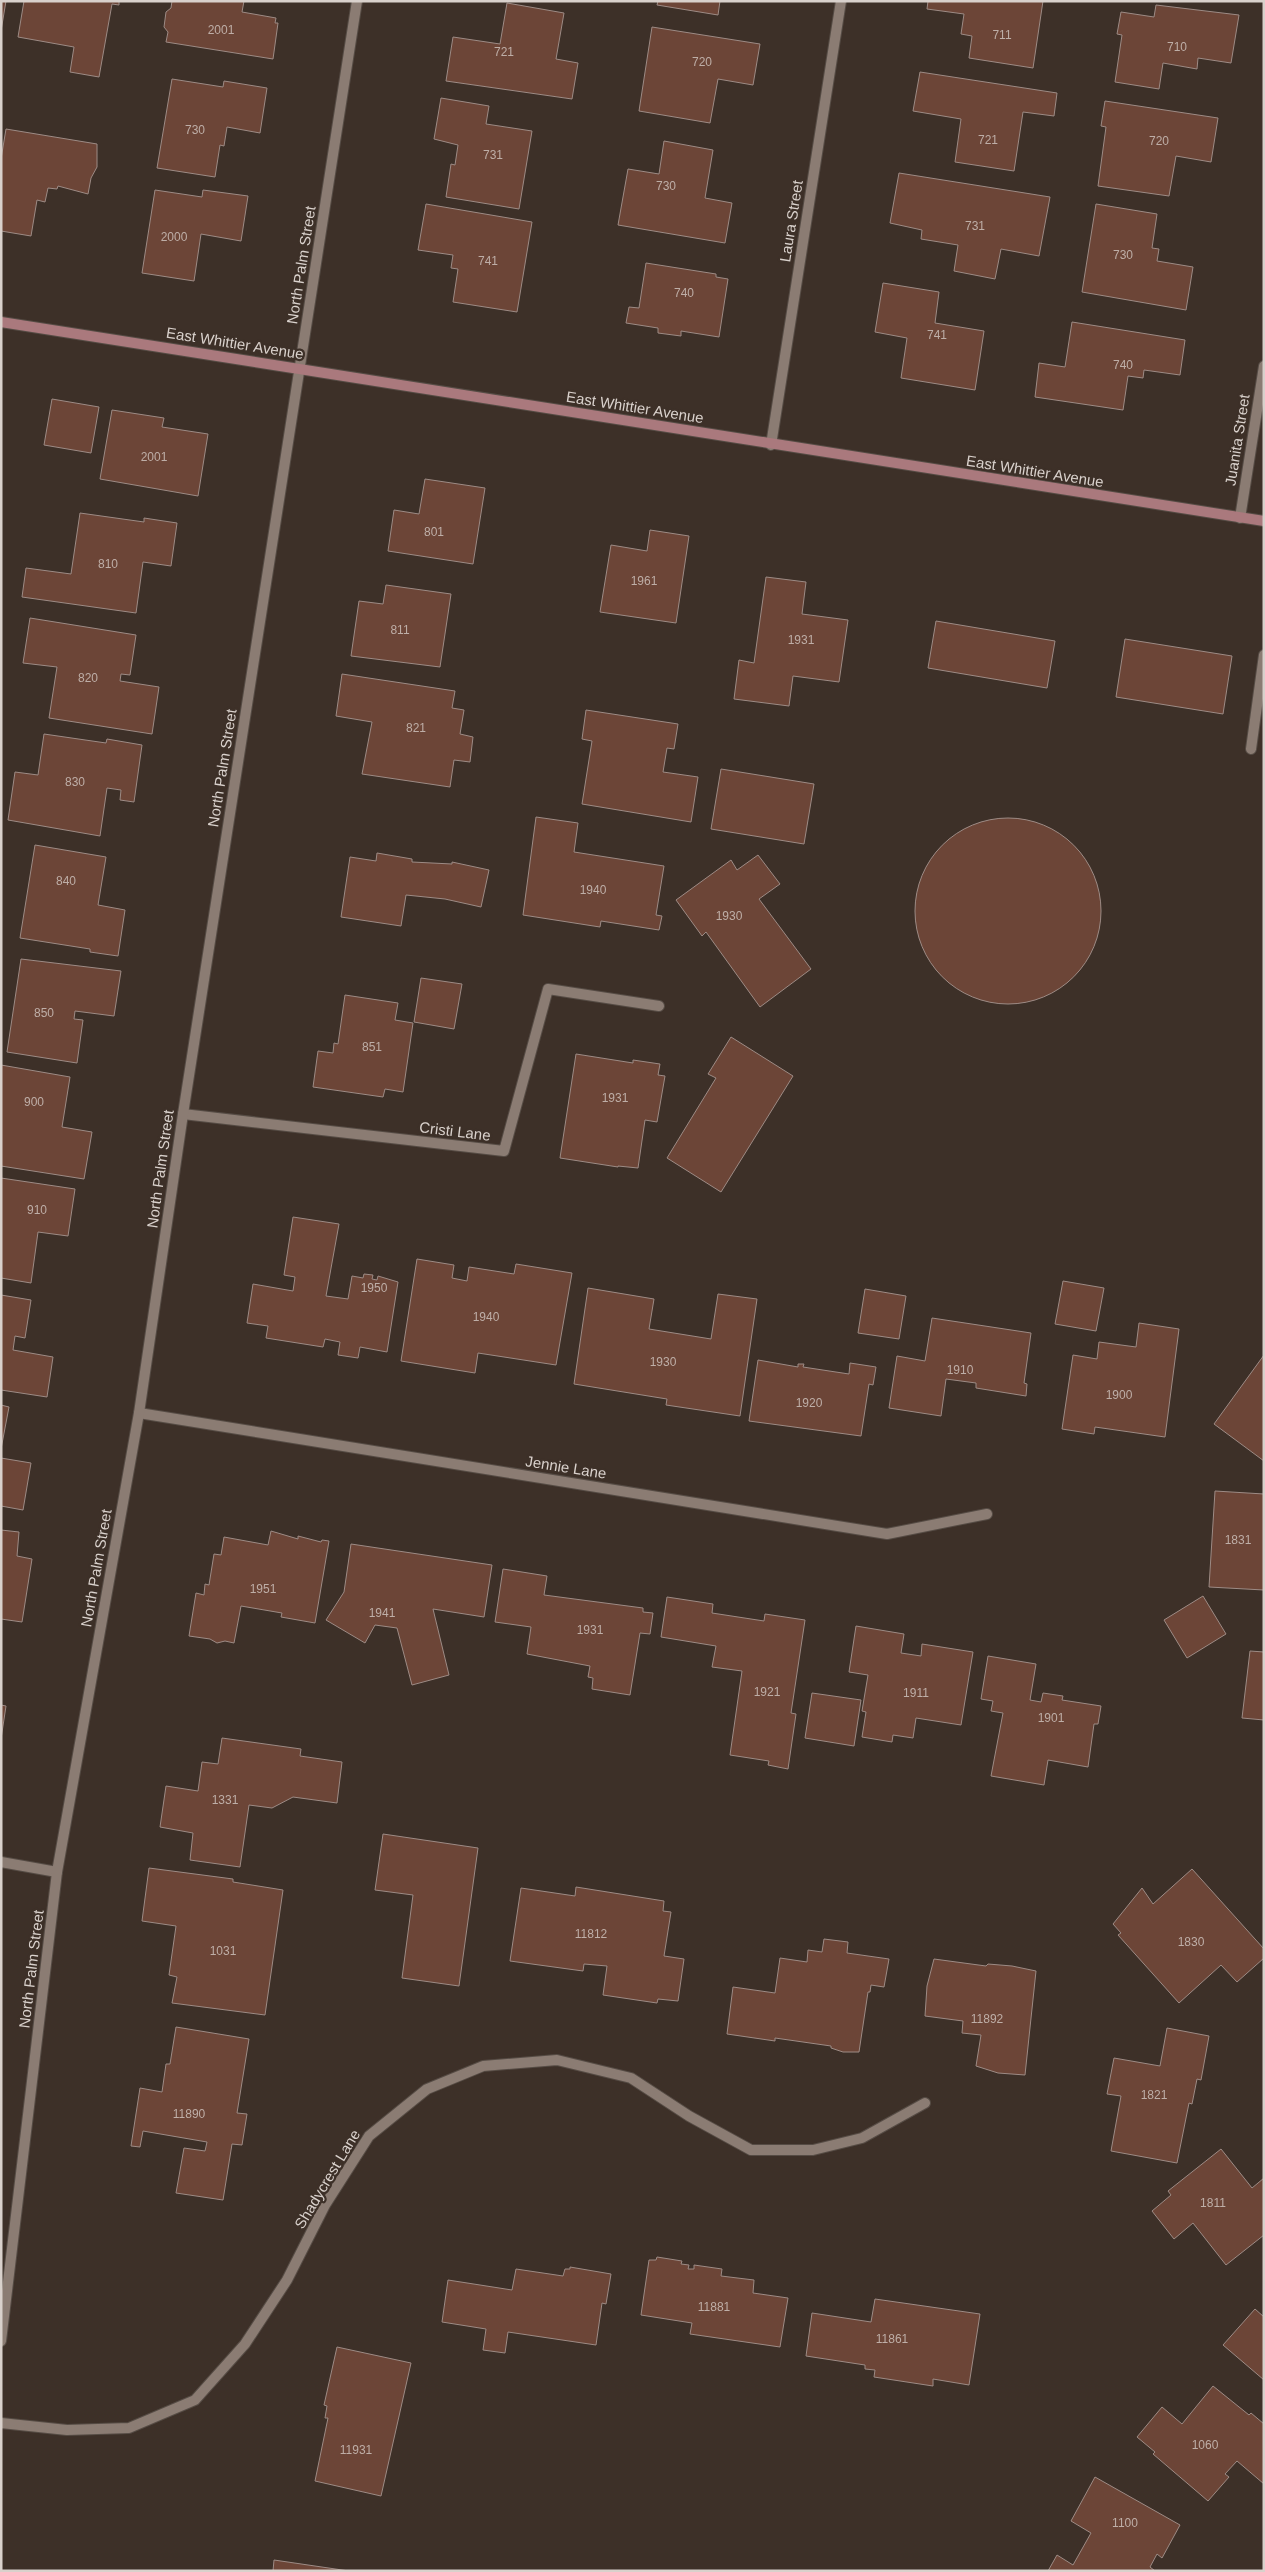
<svg xmlns="http://www.w3.org/2000/svg" width="1265" height="2572" viewBox="0 0 1265 2572" font-family="Arial,sans-serif">
<style>
.building{fill:#6c4537;stroke:#9d8b85}
.lines{fill:none;stroke-linecap:round;stroke-linejoin:round}
.lane-casing{stroke:#564c45;stroke-width:12}
.street-casing{stroke:#564c45;stroke-width:12}
.secondary-casing{stroke:#564c45;stroke-width:12}
.lane{stroke:#8b7c73;stroke-width:10}
.street{stroke:#8b7c73;stroke-width:10}
.secondary{stroke:#aa797d;stroke-width:10}
.labels{text-anchor:middle;dominant-baseline:central;stroke-width:4.5;stroke-linejoin:round;paint-order:stroke}
.number-label{font-size:12px;fill:#beaea7}
.street-label{font-size:15px;fill:#d9d1cc;stroke:#3d3028}
</style>
<rect width="100%" height="100%" fill="#3d3028"/>
<g class="building">
<path d="M1,1H6L1,31Z"/>
<path d="M24,1H119V5L112,4L99,77L70,72L74,47L18,37Z"/>
<path d="M172,1H244L242,12L276,18L275,23H278L273,59L166,42L168,32L164,27L166,12L171,8Z"/>
<path d="M658,1H720L718,15L657,5Z"/>
<path d="M928,1H1043L1033,68L969,58L972,36L961,34L964,14L927,9Z"/>
<path d="M507,3L564,13L556,59L578,63L572,99L446,81L453,37L500,44Z"/>
<path d="M1156,5L1239,15L1231,63L1198,58L1197,69L1163,63L1159,89L1115,82L1122,35L1117,34L1121,12L1154,17Z"/>
<path d="M652,27L760,44L753,85L718,79L710,123L639,111Z"/>
<path d="M920,72L1057,93L1054,116L1023,112L1014,171L955,162L961,119L913,111Z"/>
<path d="M172,79L223,87L224,81L267,88L260,133L227,127L224,146L220,145L215,177L157,168Z"/>
<path d="M441,98L489,106L486,124L532,131L519,209L446,197L451,164L455,165L458,145L434,139Z"/>
<path d="M1105,101L1218,118L1211,162L1176,156L1169,196L1098,186L1106,127L1101,126Z"/>
<path d="M6,129L97,144V167L91,178L88,194L58,186L57,189L48,188L45,202L37,200L31,236L1,231V159Z"/>
<path d="M664,141L713,150L705,198L732,203L725,243L618,225L628,169L659,174Z"/>
<path d="M899,173L1050,197L1039,256L1001,249L995,279L954,271L958,245L921,239L922,230L890,223Z"/>
<path d="M155,190L202,197L203,190L248,196L241,241L201,234L194,281L142,273Z"/>
<path d="M426,204L532,222L517,312L453,302L458,269L451,268L453,255L418,250Z"/>
<path d="M1096,204L1157,214L1152,248L1159,249L1157,261L1193,267L1186,310L1082,292Z"/>
<path d="M646,263L716,274V277L728,279L719,337L681,331V336L658,333V328L626,323L629,307L639,308Z"/>
<path d="M883,283L939,292L935,323L984,331L975,390L901,378L907,338L875,332Z"/>
<path d="M1072,322L1185,340L1180,375L1144,370L1143,378L1128,376L1123,410L1035,397L1039,363L1065,367Z"/>
<path d="M52,399L99,407L91,453L44,445Z"/>
<path d="M112,410L164,418L162,427L208,434L198,496L100,479Z"/>
<path d="M425,479L485,488L473,564L388,551L394,510L419,514Z"/>
<path d="M80,513L144,522V518L177,523L171,566L143,562L136,613L22,597L26,568L71,574Z"/>
<path d="M650,530L689,536L676,623L600,612L611,545L647,551Z"/>
<path d="M766,577L806,582L802,614L848,620L839,682L793,676L789,706L734,699L739,660L754,663Z"/>
<path d="M386,585L451,594L440,667L351,656L359,601L383,604Z"/>
<path d="M30,618L136,635L130,675L121,674L120,681L159,687L152,734L49,718L57,667L23,663Z"/>
<path d="M936,621L1055,641L1047,688L928,668Z"/>
<path d="M1125,639L1232,656L1223,714L1116,697Z"/>
<path d="M342,674L455,691L452,708L464,710L460,734L473,737L470,762L454,760L450,787L362,774L372,722L336,716Z"/>
<path d="M586,710L678,724L674,749L667,748L663,772L698,777L691,822L582,804L592,741L582,739Z"/>
<path d="M44,734L106,743L107,739L142,745L134,802L120,800L121,790L107,788L100,836L8,820L15,772L38,775Z"/>
<path d="M721,769L814,784L804,844L711,829Z"/>
<path d="M536,817L578,823L574,852L664,866L656,915L662,916L659,930L601,921L600,927L523,915Z"/>
<circle cx="1008" cy="911" r="93"/>
<path d="M35,845L106,857L98,905L125,910L118,956L90,952V949L20,938Z"/>
<path d="M377,853L412,859V862L452,864V862L489,870L481,907L445,899L406,895L401,926L341,917L350,857L376,861Z"/>
<path d="M758,855L780,884L759,899L811,969L760,1007L706,932L702,936L676,900L731,860L737,870Z"/>
<path d="M21,959L121,971L114,1016L75,1011L74,1019L83,1020L77,1063L7,1052Z"/>
<path d="M421,978L462,984L454,1029L414,1022Z"/>
<path d="M345,995L398,1003L395,1020L413,1023L403,1092L385,1089L383,1097L313,1087L318,1051L333,1053L334,1043L338,1044Z"/>
<path d="M731,1037L793,1076L721,1192L667,1158L716,1078L708,1074Z"/>
<path d="M576,1054L633,1063V1060L660,1064L658,1075L665,1076L657,1122L645,1120L638,1168L618,1166V1167L560,1158Z"/>
<path d="M1,1065L70,1077L62,1127L92,1132L84,1179L1,1166Z"/>
<path d="M1,1178L75,1189L68,1236L38,1232L31,1283L1,1278Z"/>
<path d="M293,1217L339,1224L326,1296L348,1299L352,1276L363,1278L364,1274L373,1275L372,1279L377,1280L378,1276L398,1282L387,1352L360,1347L358,1358L338,1355L340,1342L325,1339L323,1347L266,1338L268,1326L247,1323L253,1284L293,1291L295,1277L284,1275Z"/>
<path d="M417,1259L454,1265L452,1278L467,1281L469,1267L514,1274L516,1264L572,1273L556,1365L478,1353L475,1373L401,1361Z"/>
<path d="M1063,1281L1104,1288L1096,1331L1055,1324Z"/>
<path d="M588,1288L654,1299L649,1329L711,1339L718,1294L757,1299L740,1416L666,1405L667,1399L574,1384Z"/>
<path d="M865,1289L906,1296L899,1339L858,1333Z"/>
<path d="M1,1295L31,1300L25,1338L15,1336L13,1350L53,1357L47,1397L1,1390Z"/>
<path d="M932,1318L1031,1333L1024,1383L1027,1384L1026,1396L976,1388V1383L946,1379L941,1416L889,1408L897,1356L925,1361Z"/>
<path d="M1139,1323L1179,1329L1165,1437L1095,1427L1094,1434L1062,1429L1073,1355L1097,1359L1099,1342L1136,1347Z"/>
<path d="M1264,1355V1461L1214,1424Z"/>
<path d="M758,1360L798,1367V1364H804L803,1367L849,1374L850,1363L876,1367L873,1385L869,1384L861,1436L749,1421Z"/>
<path d="M1,1405L9,1407L1,1449Z"/>
<path d="M1,1458L31,1463L23,1510L1,1506Z"/>
<path d="M1215,1491L1264,1494V1590L1209,1587Z"/>
<path d="M1,1530L19,1532L17,1556L32,1559L22,1622L1,1619Z"/>
<path d="M271,1531L298,1539V1536L321,1542L322,1540L329,1541L315,1623L281,1617L282,1613L241,1606L234,1643L225,1641L217,1643L210,1639L189,1636L196,1593L204,1595L205,1584L209,1585L214,1554L221,1555L224,1537L268,1545Z"/>
<path d="M351,1544L492,1565L484,1617L433,1609L449,1675L412,1685L397,1628L375,1625L365,1643L326,1620L344,1592Z"/>
<path d="M503,1569L547,1576L544,1595L643,1608V1612L653,1613L650,1634L640,1633L630,1695L592,1689L593,1678L588,1677L590,1666L527,1654L531,1627L495,1622Z"/>
<path d="M1203,1596L1226,1634L1187,1658L1164,1620Z"/>
<path d="M667,1597L713,1604L712,1613L764,1621L765,1614L805,1620L791,1713L796,1714L788,1769L768,1765L769,1761L730,1755L742,1671L712,1667L716,1646L661,1637Z"/>
<path d="M856,1626L904,1634L901,1653L921,1656L922,1644L973,1652L961,1725L916,1718L913,1738L893,1735L892,1742L862,1737L866,1712L862,1711L868,1675L849,1672Z"/>
<path d="M1250,1651L1264,1652V1720L1242,1718Z"/>
<path d="M988,1656L1036,1664L1030,1700L1041,1702L1043,1693L1063,1696L1062,1700L1101,1706L1098,1724H1094L1088,1767L1048,1760L1044,1785L991,1776L1003,1713L991,1711L993,1701L981,1699Z"/>
<path d="M812,1693L861,1700L854,1746L805,1738Z"/>
<path d="M1,1705L6,1706L1,1739Z"/>
<path d="M222,1738L301,1749L300,1756L342,1762L337,1803L293,1797L272,1808L249,1805L240,1867L190,1860L193,1833L160,1827L166,1786L198,1791L202,1762L218,1764Z"/>
<path d="M383,1834L478,1848L459,1986L402,1978L413,1895L375,1890Z"/>
<path d="M149,1868L233,1879V1882L283,1890L265,2015L172,2003L177,1977L169,1975L176,1926L142,1921Z"/>
<path d="M1192,1869L1264,1949V1958L1237,1982L1221,1965L1179,2003L1118,1935L1121,1933L1113,1924L1142,1888L1153,1904Z"/>
<path d="M576,1887L664,1901L663,1911L671,1912L664,1956L684,1959L678,2001L658,1999L657,2003L603,1995L607,1966L584,1964L583,1971L510,1961L521,1888L575,1896Z"/>
<path d="M824,1939L848,1942L847,1953L889,1959L884,1987L871,1985L870,1992H868L859,2052H843L831,2048V2046L775,2038V2041L727,2034L733,1987L775,1993L780,1958L807,1962L808,1950L822,1952Z"/>
<path d="M934,1959L986,1966L988,1964L1012,1966L1036,1971L1025,2075L998,2073L976,2066L981,2035L962,2033L963,2021L925,2016L927,1986Z"/>
<path d="M176,2027L249,2039L237,2113L247,2114L242,2145L232,2144L223,2200L176,2193L184,2148L205,2151L207,2142L143,2131L140,2147L131,2146L140,2088L162,2092L166,2064H170Z"/>
<path d="M1167,2028L1209,2036L1201,2080L1197,2079L1192,2104L1189,2103L1177,2163L1111,2151L1121,2096L1107,2094L1114,2058L1160,2066Z"/>
<path d="M1221,2149L1252,2188L1264,2178V2235L1226,2265L1193,2223L1174,2239L1152,2211L1171,2195L1168,2191Z"/>
<path d="M657,2257L682,2261L681,2264L689,2265L688,2269H694V2265L722,2269L721,2276L754,2280L753,2293L788,2298L780,2347L690,2334L692,2323L641,2315L649,2260H656Z"/>
<path d="M570,2267L611,2274L606,2304L602,2303L596,2345L508,2332L505,2353L483,2350L486,2329L442,2322L448,2280L512,2290L516,2269L563,2276L565,2269H570Z"/>
<path d="M875,2299L980,2314L969,2385L933,2379V2386L874,2377L875,2370L865,2369V2365L806,2356L812,2313L871,2322Z"/>
<path d="M1255,2309L1264,2317V2380L1223,2345Z"/>
<path d="M337,2347L411,2363L381,2496L315,2481L328,2418H325L327,2406L324,2405Z"/>
<path d="M1213,2386L1249,2415L1251,2413L1264,2424V2484L1237,2461L1225,2474L1229,2477L1208,2501L1153,2454L1155,2452L1137,2437L1162,2407L1182,2424Z"/>
<path d="M1095,2477L1180,2525L1162,2558L1157,2554L1150,2567L1155,2571H1048L1057,2555L1073,2565L1091,2533L1071,2521Z"/>
<path d="M274,2560L349,2571H273Z"/>
</g>
<g class="lines">
<defs>
<path id="lane" d="M1251,749L1264,655"/>
<g id="street">
<path d="M771,445L841,1"/>
<path d="M1240,518L1264,366"/>
<path d="M183,1114L504,1151L548,989L659,1006"/>
<path d="M139,1413L887,1534L987,1514"/>
<path d="M1,1862L57,1872"/>
<path d="M1,2341L57,1872L139,1413L183,1114L357,1"/>
<path d="M1,2423L67,2430L129,2428L195,2400L245,2344L287,2280L325,2205L369,2136L427,2089L483,2066L557,2060L631,2078L689,2116L751,2150H813L862,2138L925,2103"/>
</g>
<path id="secondary" d="M1,322L1264,521"/>
</defs>
<use href="#lane" class="lane-casing"/>
<use href="#street" class="street-casing"/>
<use href="#secondary" class="secondary-casing"/>
<use href="#lane" class="lane"/>
<use href="#street" class="street"/>
<use href="#secondary" class="secondary"/>
</g>
<g class="labels">
<g class="number-label">
<text x="221" y="30">2001</text>
<text x="1002" y="35">711</text>
<text x="1177" y="47">710</text>
<text x="504" y="52">721</text>
<text x="702" y="62">720</text>
<text x="195" y="130">730</text>
<text x="988" y="140">721</text>
<text x="1159" y="141">720</text>
<text x="493" y="155">731</text>
<text x="666" y="186">730</text>
<text x="975" y="226">731</text>
<text x="174" y="237">2000</text>
<text x="1123" y="255">730</text>
<text x="488" y="261">741</text>
<text x="684" y="293">740</text>
<text x="937" y="335">741</text>
<text x="1123" y="365">740</text>
<text x="154" y="457">2001</text>
<text x="434" y="532">801</text>
<text x="108" y="564">810</text>
<text x="644" y="581">1961</text>
<text x="400" y="630">811</text>
<text x="801" y="640">1931</text>
<text x="88" y="678">820</text>
<text x="416" y="728">821</text>
<text x="75" y="782">830</text>
<text x="66" y="881">840</text>
<text x="593" y="890">1940</text>
<text x="729" y="916">1930</text>
<text x="44" y="1013">850</text>
<text x="372" y="1047">851</text>
<text x="615" y="1098">1931</text>
<text x="34" y="1102">900</text>
<text x="37" y="1210">910</text>
<text x="374" y="1288">1950</text>
<text x="486" y="1317">1940</text>
<text x="663" y="1362">1930</text>
<text x="960" y="1370">1910</text>
<text x="1119" y="1395">1900</text>
<text x="809" y="1403">1920</text>
<text x="1238" y="1540">1831</text>
<text x="263" y="1589">1951</text>
<text x="382" y="1613">1941</text>
<text x="590" y="1630">1931</text>
<text x="767" y="1692">1921</text>
<text x="916" y="1693">1911</text>
<text x="1051" y="1718">1901</text>
<text x="225" y="1800">1331</text>
<text x="591" y="1934">11812</text>
<text x="1191" y="1942">1830</text>
<text x="223" y="1951">1031</text>
<text x="987" y="2019">11892</text>
<text x="1154" y="2095">1821</text>
<text x="189" y="2114">11890</text>
<text x="1213" y="2203">1811</text>
<text x="714" y="2307">11881</text>
<text x="892" y="2339">11861</text>
<text x="1205" y="2445">1060</text>
<text x="356" y="2450">11931</text>
<text x="1125" y="2523">1100</text>
</g>
<g class="street-label">
<text transform="translate(791 221) rotate(-81)">Laura Street</text>
<text transform="translate(301 265) rotate(-81)">North Palm Street</text>
<text transform="translate(235 343) rotate(9)">East Whittier Avenue</text>
<text transform="translate(635 407) rotate(9)">East Whittier Avenue</text>
<text transform="translate(1237 440) rotate(-81)">Juanita Street</text>
<text transform="translate(1035 471) rotate(9)">East Whittier Avenue</text>
<text transform="translate(222 768) rotate(-81)">North Palm Street</text>
<text transform="translate(455 1131) rotate(7)">Cristi Lane</text>
<text transform="translate(160 1169) rotate(-82)">North Palm Street</text>
<text transform="translate(566 1467) rotate(9)">Jennie Lane</text>
<text transform="translate(96 1568) rotate(-80)">North Palm Street</text>
<text transform="translate(31 1969) rotate(-83)">North Palm Street</text>
<text transform="translate(327 2179) rotate(-59)">Shadycrest Lane</text>
</g>
</g>
<rect width="1265" height="2572" fill="none" stroke="#d9d1cc" stroke-width="5"/>
</svg>
